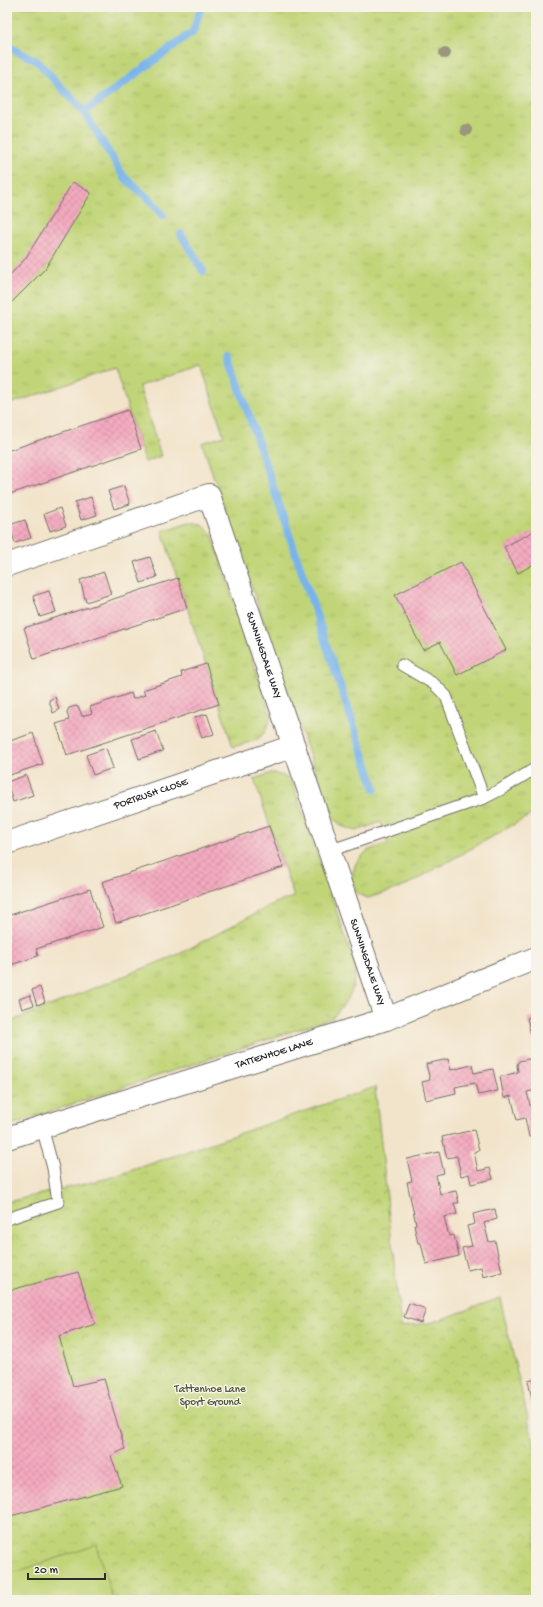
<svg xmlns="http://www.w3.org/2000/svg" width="543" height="1607" viewBox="0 0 543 1607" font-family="'Gochi Hand',sans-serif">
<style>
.grass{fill:url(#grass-tufts);stroke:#768052}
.park{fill:url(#park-crowns);stroke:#768052}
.pitch{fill:#c1d578;stroke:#768052}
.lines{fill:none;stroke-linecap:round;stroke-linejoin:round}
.stream{stroke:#78b4ea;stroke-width:8}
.building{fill:url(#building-cross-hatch)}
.lane-casing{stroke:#716c63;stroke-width:13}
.street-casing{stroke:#716c63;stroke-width:24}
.secondary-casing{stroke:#716c63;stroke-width:24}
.lane{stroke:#fff;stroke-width:11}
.street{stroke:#fff;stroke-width:22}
.secondary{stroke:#fff;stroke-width:22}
.tree{fill:#99967d}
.labels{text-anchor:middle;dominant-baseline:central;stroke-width:3;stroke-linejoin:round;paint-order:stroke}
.street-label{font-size:11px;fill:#2b2b2b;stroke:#f7f3e8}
.park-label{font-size:11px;fill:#50563e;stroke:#f7f3e8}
</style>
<defs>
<pattern id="grass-tufts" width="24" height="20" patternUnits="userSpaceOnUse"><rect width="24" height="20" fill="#c1d578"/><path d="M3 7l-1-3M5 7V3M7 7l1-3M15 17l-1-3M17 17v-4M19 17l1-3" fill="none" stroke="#a6b768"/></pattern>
<pattern id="park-crowns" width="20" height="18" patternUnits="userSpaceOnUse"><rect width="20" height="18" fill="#c1d578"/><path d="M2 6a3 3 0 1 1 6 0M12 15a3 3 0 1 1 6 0" fill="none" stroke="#a6b768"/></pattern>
<pattern id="building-cross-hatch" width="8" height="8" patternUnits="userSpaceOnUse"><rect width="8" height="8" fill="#f4aac0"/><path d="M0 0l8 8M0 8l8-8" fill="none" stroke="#d192a5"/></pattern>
</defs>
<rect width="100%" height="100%" fill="#f7f3e8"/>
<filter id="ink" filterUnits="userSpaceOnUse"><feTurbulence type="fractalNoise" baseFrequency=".025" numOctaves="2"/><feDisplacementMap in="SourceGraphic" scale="8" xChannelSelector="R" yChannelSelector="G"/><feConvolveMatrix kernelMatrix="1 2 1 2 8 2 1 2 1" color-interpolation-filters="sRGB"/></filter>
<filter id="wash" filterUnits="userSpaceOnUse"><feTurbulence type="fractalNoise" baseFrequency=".012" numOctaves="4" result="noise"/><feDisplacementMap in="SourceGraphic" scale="16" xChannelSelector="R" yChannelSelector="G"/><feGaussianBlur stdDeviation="0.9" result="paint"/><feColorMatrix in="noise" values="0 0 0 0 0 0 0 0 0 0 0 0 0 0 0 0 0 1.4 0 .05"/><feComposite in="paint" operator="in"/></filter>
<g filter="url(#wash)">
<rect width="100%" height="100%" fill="#f2e4cb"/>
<g class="grass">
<path d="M7,7H536V812L403,887L368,898L357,894L351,878L356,863L367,851L388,843L381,822L356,831L341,826L330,814L202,443L224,436L201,365L139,386L161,456L145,462L115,368L7,405Z"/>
<path d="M189,522L202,524L212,534L271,716C265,741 256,740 233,747L162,531Z"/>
<path d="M272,773L284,776L293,784L356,968C353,993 349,999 332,1018L7,1126V1023L179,954L275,903L294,897L254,779Z"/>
</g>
<path class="park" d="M375,1087L401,1327L434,1322L500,1298L536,1454V1600H7V1202L109,1178Z"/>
<path class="pitch" d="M96,1545L113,1600H7V1575Z"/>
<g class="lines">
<g class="stream">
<path d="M7,46L37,61L84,112L124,177L151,201L163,216"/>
<path d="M84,112L193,32L200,11V7"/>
<path d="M181,234L203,271"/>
<path d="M229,356L375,789"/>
</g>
</g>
<g id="blocks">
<g class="building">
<path d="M73,182L91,193L45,269L7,307V278L25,259Z"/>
<path d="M128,410L141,449L7,495V451Z"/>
<path d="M124,486L130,504L114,509L108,491Z"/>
<path d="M91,497L97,515L81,520L75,502Z"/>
<path d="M60,508L66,526L50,531L44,514Z"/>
<path d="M25,520L31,538L15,543L9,525Z"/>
<path d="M536,530V563L518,573L504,547Z"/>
<path d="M150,557L157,577L141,583L134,562Z"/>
<path d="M461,562L506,650L457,675L440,642L423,650L395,595Z"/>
<path d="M104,572L111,594L86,602L80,580Z"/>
<path d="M178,578L187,608L34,659L24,628Z"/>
<path d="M49,591L56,612L40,617L33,596Z"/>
<path d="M7,658L10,667L7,669Z"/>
<path d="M206,664L219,704L67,755L56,724L69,720L67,712L69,708L76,706L79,708L82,716L92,713L90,707L131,693L133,699L145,695L143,690L182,677L181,672Z"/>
<path d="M55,697L59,710L53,713L49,700Z"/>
<path d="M207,714L214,734L202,738L195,717Z"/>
<path d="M156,731L163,751L139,759L132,739Z"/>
<path d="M33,733L43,764L7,776V742Z"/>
<path d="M106,748L113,768L93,775L86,755Z"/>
<path d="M26,775L33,795L13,802L7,782Z"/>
<path d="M269,826L283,867L116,923L102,882Z"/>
<path d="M90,889L103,927L36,949L38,956L7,966V916Z"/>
<path d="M40,987L45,1002L37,1005L32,990Z"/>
<path d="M30,995L34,1005L22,1009L19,999Z"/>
<path d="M536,1016V1037L532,1038L527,1018Z"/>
<path d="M448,1059L451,1070L472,1065L474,1073L493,1069L498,1091L478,1095L475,1083L455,1087L456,1093L426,1100L422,1082L430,1080L426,1064Z"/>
<path d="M528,1059L532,1061L536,1081V1090L527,1092L532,1113L536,1112V1135L529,1137L525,1118L517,1120L511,1096L504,1098L500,1077L518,1072L517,1065L519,1061Z"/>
<path d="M474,1130L479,1150L474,1152L478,1171L490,1168L493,1179L471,1184L469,1174L461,1176L457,1156L447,1158L442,1137Z"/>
<path d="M439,1152L444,1173L436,1175L440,1194L456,1191L459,1203H454L457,1214L444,1217L449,1236L454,1235L459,1256L426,1264L421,1243H418L414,1225L416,1224L407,1182L412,1181L407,1159Z"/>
<path d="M495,1209L497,1219L484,1223L489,1242L495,1241L502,1272L483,1277L481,1267L468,1270L462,1248L472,1246L467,1226L475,1224L473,1214Z"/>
<path d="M78,1272L95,1324L59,1336L73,1386L104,1379L125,1449L111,1456L122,1486L7,1517V1291Z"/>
<path d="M409,1303L426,1309L421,1323L404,1317Z"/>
<path d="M536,1379V1412H535L528,1381Z"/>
</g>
</g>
</g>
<g filter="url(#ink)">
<use href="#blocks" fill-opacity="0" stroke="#716c63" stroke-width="1"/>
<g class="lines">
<defs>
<g id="lane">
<path d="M402,665L434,684L446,696L484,798"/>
<path d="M329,851L484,798L500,790L536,768"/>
<path d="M7,1219L58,1202L53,1168L42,1127"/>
</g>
<g id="street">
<path id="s1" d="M7,565L209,495L386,1019"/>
<path id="s2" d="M7,843L294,746"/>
</g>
<g id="secondary">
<path id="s3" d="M7,1138L386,1019L536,958"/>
</g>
</defs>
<use href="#lane" class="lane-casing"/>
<use href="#street" class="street-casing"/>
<use href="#secondary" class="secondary-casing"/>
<use href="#lane" class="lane"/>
<use href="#street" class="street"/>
<use href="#secondary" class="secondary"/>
</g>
<g class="tree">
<circle cx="445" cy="53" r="6"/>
<circle cx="466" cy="130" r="6"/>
</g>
</g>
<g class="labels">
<g class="street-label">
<text stroke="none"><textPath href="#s1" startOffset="383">SUNNINGDALE WAY</textPath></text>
<text stroke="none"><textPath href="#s2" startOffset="152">PORTRUSH CLOSE</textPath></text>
<text stroke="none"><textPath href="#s1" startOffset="707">SUNNINGDALE WAY</textPath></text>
<text stroke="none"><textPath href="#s3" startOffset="280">TATTENHOE LANE</textPath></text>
</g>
<g class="park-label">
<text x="210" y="1390">Tattenhoe Lane<tspan x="210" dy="13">Sport Ground</tspan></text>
</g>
</g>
<rect width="543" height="1607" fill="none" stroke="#f7f3e8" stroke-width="24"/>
<path d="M28 1573v6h77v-6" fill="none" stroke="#2b2b2b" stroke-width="2"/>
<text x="34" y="1573" font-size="12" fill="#2b2b2b" stroke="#f7f3e8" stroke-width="3" paint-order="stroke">20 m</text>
</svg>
